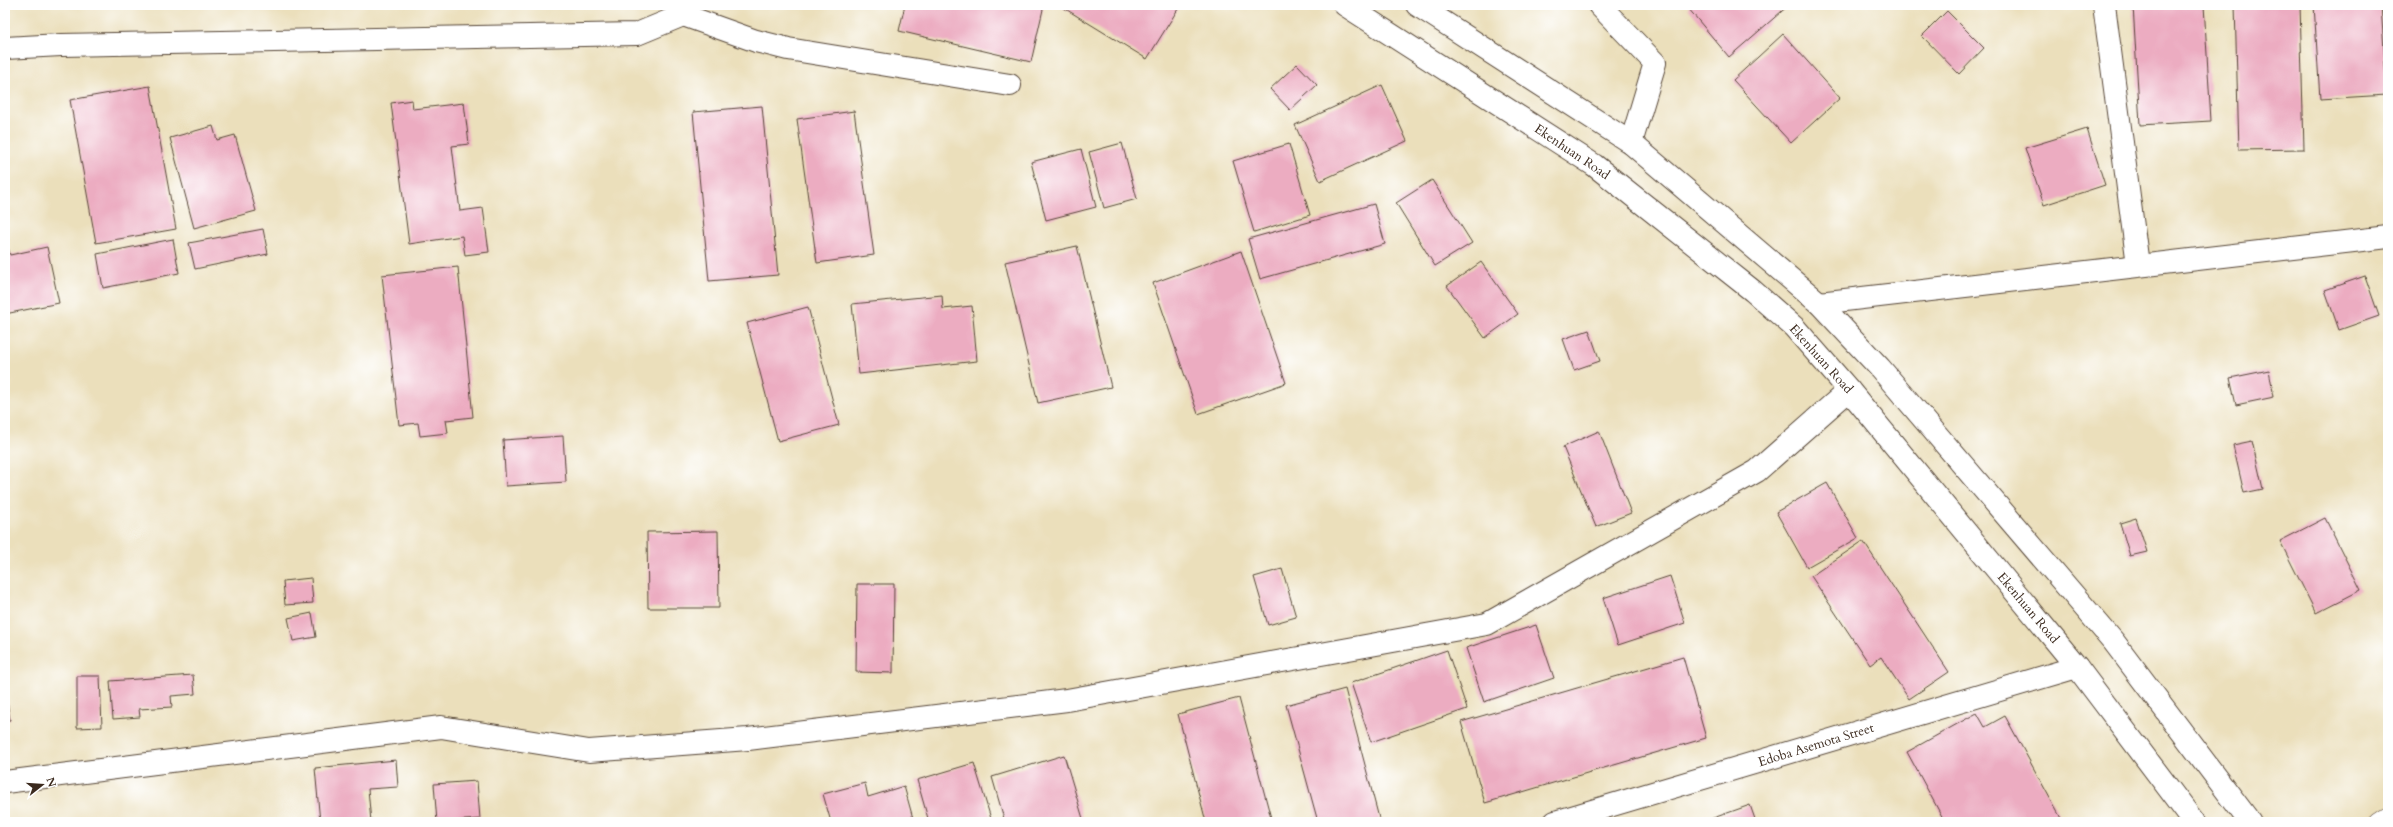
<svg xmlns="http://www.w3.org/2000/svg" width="2393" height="827" viewBox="0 0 2393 827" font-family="Cardo,serif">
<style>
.building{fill:#ecacc1}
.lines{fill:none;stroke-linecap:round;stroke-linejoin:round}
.lane-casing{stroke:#554536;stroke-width:18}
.street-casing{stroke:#554536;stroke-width:24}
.secondary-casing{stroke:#554536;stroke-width:24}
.lane{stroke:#fff;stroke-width:17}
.street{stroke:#fff;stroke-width:22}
.secondary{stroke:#fff;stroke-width:22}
.labels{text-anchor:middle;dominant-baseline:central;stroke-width:3.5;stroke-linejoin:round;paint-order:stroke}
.street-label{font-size:13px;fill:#3b2a1e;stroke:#fff}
</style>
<rect width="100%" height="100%" fill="#fff"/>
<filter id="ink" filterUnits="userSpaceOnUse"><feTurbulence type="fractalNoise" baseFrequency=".025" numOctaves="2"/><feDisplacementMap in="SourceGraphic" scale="8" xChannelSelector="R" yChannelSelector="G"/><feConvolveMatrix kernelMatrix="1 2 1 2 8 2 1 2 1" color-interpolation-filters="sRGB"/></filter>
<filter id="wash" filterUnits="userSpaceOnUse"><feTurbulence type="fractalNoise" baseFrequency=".012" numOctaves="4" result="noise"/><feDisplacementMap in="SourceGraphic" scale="16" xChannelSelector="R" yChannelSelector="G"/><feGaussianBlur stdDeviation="0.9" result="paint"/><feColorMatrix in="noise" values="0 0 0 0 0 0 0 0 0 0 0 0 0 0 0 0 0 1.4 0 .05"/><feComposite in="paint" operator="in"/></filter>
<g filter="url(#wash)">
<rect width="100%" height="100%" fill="#ebdfbb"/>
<g id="blocks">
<g class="building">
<path d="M905,5H1044L1031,62L899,31Z"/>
<path d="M1059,5H1171L1178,9L1147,59Z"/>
<path d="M1691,5H1789L1729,57L1688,8Z"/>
<path d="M2133,5H2204L2211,121L2140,125Z"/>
<path d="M2235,5H2300L2304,149L2239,150Z"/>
<path d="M2314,5H2381L2387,95L2320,99Z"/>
<path d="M1947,11L1984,48L1959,74L1922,36Z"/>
<path d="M1783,34L1840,98L1791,143L1733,80Z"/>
<path d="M1297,64L1317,85L1290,110L1270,89Z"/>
<path d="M1382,85L1407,141L1320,181L1295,125Z"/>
<path d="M150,86L176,229L96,243L70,100Z"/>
<path d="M412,100L413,109L464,103L469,144L452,146L460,211L483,208L489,252L465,255L462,236L409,244L391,103Z"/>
<path d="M762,106L778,275L709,281L693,112Z"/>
<path d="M854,111L874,255L817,263L797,119Z"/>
<path d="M213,126L217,140L235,135L256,211L194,228L170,138Z"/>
<path d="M2087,129L2105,185L2044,205L2025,148Z"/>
<path d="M1122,143L1137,199L1104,208L1089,152Z"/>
<path d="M1289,144L1310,215L1254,232L1233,161Z"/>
<path d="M1081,149L1096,207L1046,220L1031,162Z"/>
<path d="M1432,180L1472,243L1435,266L1396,203Z"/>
<path d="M1374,204L1385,244L1260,279L1248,239Z"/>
<path d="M263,229L268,254L195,269L189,243Z"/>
<path d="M5,235L10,255L47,247L59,303L5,314Z"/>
<path d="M173,239L179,273L103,288L97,254Z"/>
<path d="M1077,246L1111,387L1038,403L1005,262Z"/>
<path d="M1241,251L1286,383L1198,414L1153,283Z"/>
<path d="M1481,262L1518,314L1485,338L1447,286Z"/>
<path d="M458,267L473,417L446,420L448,433L420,436L418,423L399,425L382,275Z"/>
<path d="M2365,276L2379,316L2339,330L2325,290Z"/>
<path d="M942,295L943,309L972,306L977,361L859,374L852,304Z"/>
<path d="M808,307L839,425L778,441L747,323Z"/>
<path d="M1589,330L1600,361L1574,370L1563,339Z"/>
<path d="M2269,370L2274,397L2236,405L2230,378Z"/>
<path d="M1599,431L1631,513L1596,527L1563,447Z"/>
<path d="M563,436L566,482L506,486L503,440Z"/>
<path d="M2252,441L2263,489L2244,493L2233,445Z"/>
<path d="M1827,483L1858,538L1807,567L1776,512Z"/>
<path d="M2136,518L2147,552L2130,556L2120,523Z"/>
<path d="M2325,518L2361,590L2316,613L2280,541Z"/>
<path d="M718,531L719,608H648L647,532Z"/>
<path d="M1863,541L1949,672L1909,699L1881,657L1870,665L1811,576Z"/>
<path d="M1282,569L1296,617L1268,625L1254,577Z"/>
<path d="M1670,576L1685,623L1618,645L1603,598Z"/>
<path d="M311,578L313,603L285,605L283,581Z"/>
<path d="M857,584H894L893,673L856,672Z"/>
<path d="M312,613L316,637L293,641L288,618Z"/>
<path d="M1536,625L1554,678L1484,702L1466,648Z"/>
<path d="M1447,650L1467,709L1371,742L1351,683Z"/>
<path d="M1683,657L1706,738L1485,803L1461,722Z"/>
<path d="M193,675L195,694L171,696L172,707L139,709L140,717L113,719L110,681Z"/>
<path d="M77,676H100L102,727L77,728Z"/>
<path d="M5,689L10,720L5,721Z"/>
<path d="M1345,689L1380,822H1318L1286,705Z"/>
<path d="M1239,698L1272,822H1206L1178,714Z"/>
<path d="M1977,713L1985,727L2005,716L2063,822H1945L1907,752Z"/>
<path d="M1064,755L1084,822H1005L992,777Z"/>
<path d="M396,760L398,787L368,789L371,822H320L315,768Z"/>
<path d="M974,763L992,822H929L917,780Z"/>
<path d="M477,781L480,819L437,822L434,784Z"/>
<path d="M865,783L868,797L904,786L914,822H831L823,794Z"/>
<path d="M1750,805L1756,822H1702Z"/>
</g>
</g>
</g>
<g filter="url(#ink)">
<use href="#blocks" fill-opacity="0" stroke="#554536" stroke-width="1"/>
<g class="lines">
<defs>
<path id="lane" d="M2379,822L2388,816"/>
<g id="street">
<path d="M1599,5L1655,63L1631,143"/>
<path d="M2104,5L2138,265"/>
<path d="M683,15L756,41L788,49L1010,85"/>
<path d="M5,48L61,45L637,34L683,15L688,5"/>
<path d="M1819,303L2388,237"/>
<path d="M5,782L441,727L589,751L748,739L1067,700L1487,624L1757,471L1849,390"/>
<path d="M1555,822L2077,667"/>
</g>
<g id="secondary">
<path d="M1345,5L1594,165L1753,291L1794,327L1849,390L2077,667L2194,822"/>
<path d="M1417,5L1631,143L1819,303L1880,368L2114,642L2250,822"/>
</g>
</defs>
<use href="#lane" class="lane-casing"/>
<use href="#street" class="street-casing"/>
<use href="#secondary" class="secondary-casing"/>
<use href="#lane" class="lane"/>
<use href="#street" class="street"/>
<use href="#secondary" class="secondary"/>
</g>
</g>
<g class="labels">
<g class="street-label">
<text transform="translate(1572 152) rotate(34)">Ekenhuan Road</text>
<text transform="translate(1821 359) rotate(48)">Ekenhuan Road</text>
<text transform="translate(2028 608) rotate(50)">Ekenhuan Road</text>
<text transform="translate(1816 745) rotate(-17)">Edoba Asemota Street</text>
</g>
</g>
<rect width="2393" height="827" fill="none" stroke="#fff" stroke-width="20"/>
<g transform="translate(42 785) rotate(73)" stroke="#ffffff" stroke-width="3" paint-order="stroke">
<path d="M0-3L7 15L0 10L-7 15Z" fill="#3b2a1e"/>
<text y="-6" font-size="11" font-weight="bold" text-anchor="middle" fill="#3b2a1e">N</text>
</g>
</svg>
